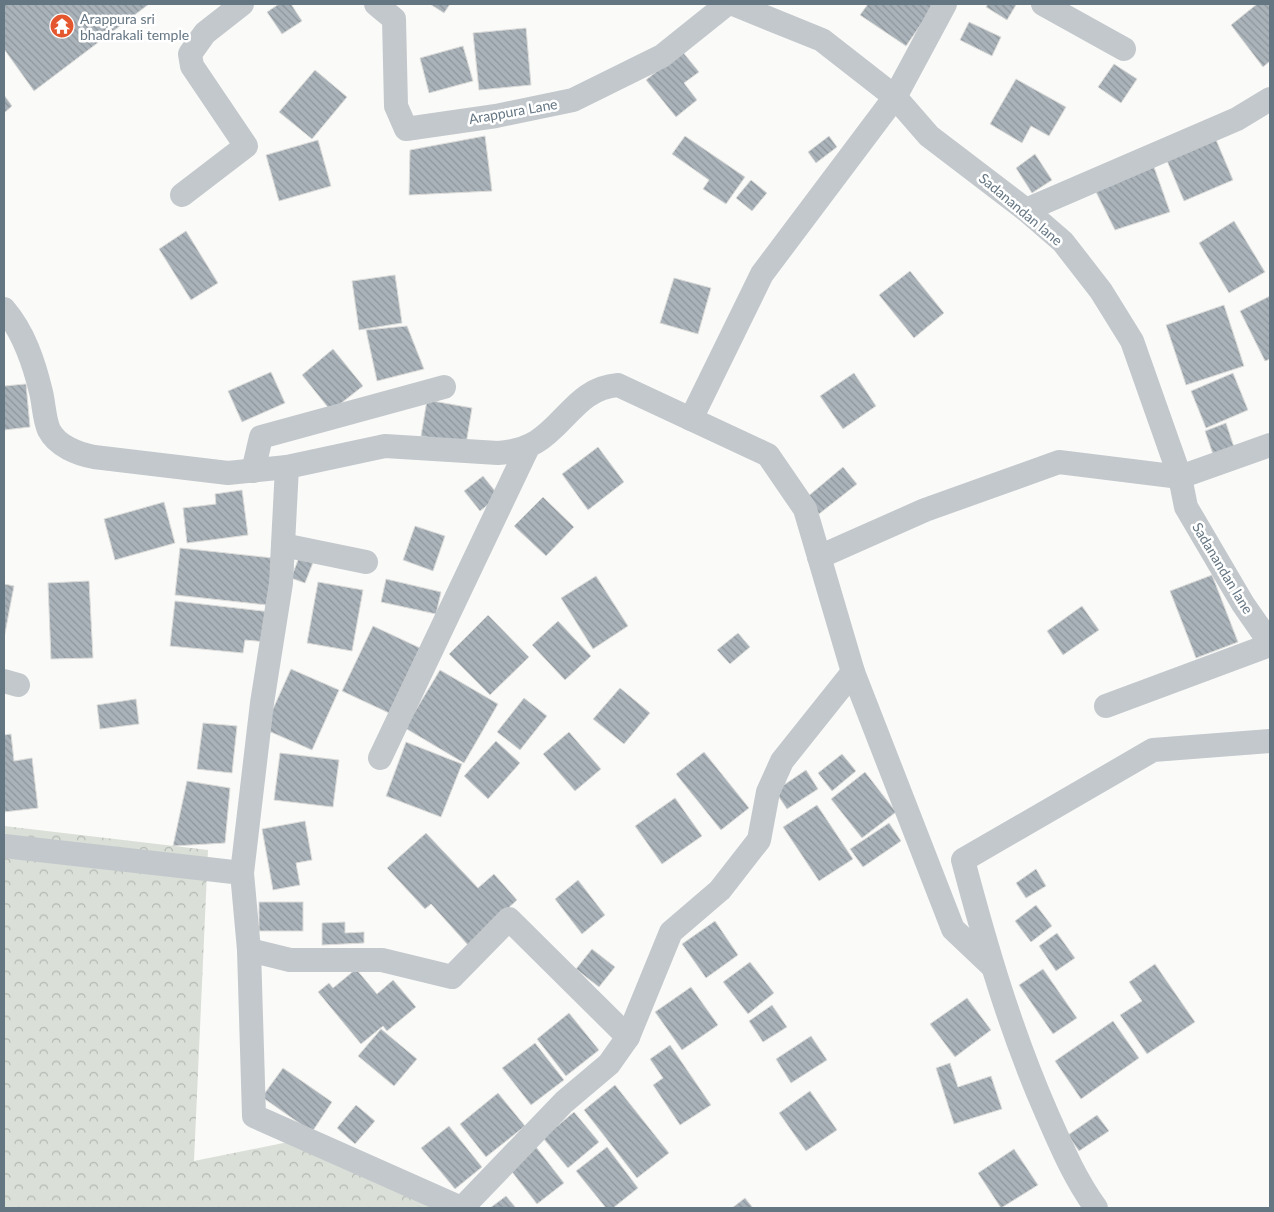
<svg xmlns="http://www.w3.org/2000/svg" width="1274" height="1212" viewBox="0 0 1274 1212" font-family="Lato,sans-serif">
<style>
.forest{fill:url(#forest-crowns)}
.building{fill:url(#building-back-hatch);stroke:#dcdcda}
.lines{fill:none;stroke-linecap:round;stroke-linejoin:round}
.minor{stroke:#c3c8cc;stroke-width:24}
.labels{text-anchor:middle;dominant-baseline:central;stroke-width:5;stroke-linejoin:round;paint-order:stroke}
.poi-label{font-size:14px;fill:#657683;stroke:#fff;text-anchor:start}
.street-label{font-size:14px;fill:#657683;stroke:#fff}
</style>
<defs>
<pattern id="forest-crowns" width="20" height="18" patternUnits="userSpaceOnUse" patternTransform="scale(1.25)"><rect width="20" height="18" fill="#dadfd7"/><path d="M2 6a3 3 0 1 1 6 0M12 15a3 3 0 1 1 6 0" fill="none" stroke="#b4b9b4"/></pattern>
<pattern id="building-back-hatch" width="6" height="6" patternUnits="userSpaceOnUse" patternTransform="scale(1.25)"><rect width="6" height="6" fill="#aab3b9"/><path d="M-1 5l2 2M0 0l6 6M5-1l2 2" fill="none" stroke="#8e969c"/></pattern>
</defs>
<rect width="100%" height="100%" fill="#fafaf8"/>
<path class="forest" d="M4,826L208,850L194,1161L303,1139L436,1208H4Z"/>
<g class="building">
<path d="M4,4H149L34,91L4,49Z"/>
<path d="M279,4H291L302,21L282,34L267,12Z"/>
<path d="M430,4H450L444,13Z"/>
<path d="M868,4H935L906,46L860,15Z"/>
<path d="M988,4H1015L1016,5L1007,20L986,7Z"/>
<path d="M1257,4H1270V61L1263,67L1231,25Z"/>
<path d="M969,22L1001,37L992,56L960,40Z"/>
<path d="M526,28L531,85L479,90L473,33Z"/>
<path d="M463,46L473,81L429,93L420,58Z"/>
<path d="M682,51L699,72L684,83L697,100L676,117L646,80Z"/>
<path d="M1114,64L1137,79L1121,103L1098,87Z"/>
<path d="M315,70L347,97L312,139L279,112Z"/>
<path d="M1016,79L1066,107L1049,136L1031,126L1022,143L990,124Z"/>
<path d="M4,95L12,106L4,113Z"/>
<path d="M1214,135L1233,180L1184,201L1165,156Z"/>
<path d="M485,136L492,191L409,195L410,150Z"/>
<path d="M685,136L745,177L726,204L703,189L709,180L672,154Z"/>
<path d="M829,136L837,147L816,163L808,152Z"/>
<path d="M318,140L331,186L279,201L266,155Z"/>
<path d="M1035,154L1052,180L1032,193L1016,168Z"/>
<path d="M1154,167L1170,212L1115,230L1093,186Z"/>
<path d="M751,180L767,193L752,211L736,198Z"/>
<path d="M1234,221L1265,272L1229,293L1199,243Z"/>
<path d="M186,231L218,283L191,300L159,249Z"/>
<path d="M910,271L944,313L914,338L879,295Z"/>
<path d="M395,275L402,323L359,330L352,281Z"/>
<path d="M674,278L711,288L698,334L660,323Z"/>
<path d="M1270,296V359L1265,361L1240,311Z"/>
<path d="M1224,305L1244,366L1186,385L1166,325Z"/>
<path d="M407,326L424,369L377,381L366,330Z"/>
<path d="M333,349L363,386L331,411L302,375Z"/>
<path d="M271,372L285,403L242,422L228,391Z"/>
<path d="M854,373L876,406L843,429L820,396Z"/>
<path d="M1233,373L1248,410L1206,428L1191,391Z"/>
<path d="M26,384L30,427L4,430V386Z"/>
<path d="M427,400L472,408L466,444L421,436Z"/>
<path d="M1226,423L1236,453L1215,460L1205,431Z"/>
<path d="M598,447L624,482L588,510L562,474Z"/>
<path d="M843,467L857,484L819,514L806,498Z"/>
<path d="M483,476L499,496L480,511L464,491Z"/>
<path d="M242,490L248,535L187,543L183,508L216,504L215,494Z"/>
<path d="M543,497L574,527L546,556L514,526Z"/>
<path d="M164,502L175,543L115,560L104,519Z"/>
<path d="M415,526L445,536L433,571L403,560Z"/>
<path d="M180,548L273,558L267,605L175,595Z"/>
<path d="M300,555L314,560L305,583L291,578Z"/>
<path d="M1212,575L1238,642L1196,658L1170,591Z"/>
<path d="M596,576L628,626L593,649L561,598Z"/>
<path d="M386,579L441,592L436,614L381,602Z"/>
<path d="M89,581L93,658L51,659L48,583Z"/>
<path d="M318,582L363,590L352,651L307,643Z"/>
<path d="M4,584L14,586L4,638Z"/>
<path d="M175,601L271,612L267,642L245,640L243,653L170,646Z"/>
<path d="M1082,606L1099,630L1063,655L1047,631Z"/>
<path d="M488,615L529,657L490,695L449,654Z"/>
<path d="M558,621L591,656L565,680L532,645Z"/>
<path d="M373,626L420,648L389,713L342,691Z"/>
<path d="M738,633L750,647L730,664L717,650Z"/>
<path d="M291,669L339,690L312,750L264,729Z"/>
<path d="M440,670L498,704L464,763L405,728Z"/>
<path d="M620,688L650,713L624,744L593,719Z"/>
<path d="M524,698L547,716L520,750L497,732Z"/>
<path d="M136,699L139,724L100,729L97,705Z"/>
<path d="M203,723L237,726L232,773L197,769Z"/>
<path d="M569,732L601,769L575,791L543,754Z"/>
<path d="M11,734L14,761L32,758L38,808L4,812V735Z"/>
<path d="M496,741L520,763L488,799L464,776Z"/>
<path d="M406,742L462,764L441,817L386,796Z"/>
<path d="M704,752L749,808L721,830L676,774Z"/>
<path d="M280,753L339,760L333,807L274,800Z"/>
<path d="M842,754L856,771L832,791L818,773Z"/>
<path d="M806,770L818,789L787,809L775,791Z"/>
<path d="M865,772L896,812L862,838L831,799Z"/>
<path d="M187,781L230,788L225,843L173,846Z"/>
<path d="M675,798L702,836L662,864L635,826Z"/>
<path d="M817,805L853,859L819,881L783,827Z"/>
<path d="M305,821L312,860L296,863L300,885L273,890L262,829Z"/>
<path d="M889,823L901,841L863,867L850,849Z"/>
<path d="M426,833L478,888L494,874L517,900L468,945L431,904L425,909L387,868Z"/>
<path d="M1036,869L1046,886L1026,898L1016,883Z"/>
<path d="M578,880L605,915L582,934L555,899Z"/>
<rect x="259" y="902" width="44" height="29"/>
<path d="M1036,905L1052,926L1031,942L1015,921Z"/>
<path d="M715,921L738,955L706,978L682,944Z"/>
<path d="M345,922V933L364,932V943L322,945V923Z"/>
<path d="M1057,933L1075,958L1056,971L1039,946Z"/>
<path d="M592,949L615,967L599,987L576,969Z"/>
<path d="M750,962L774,993L748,1014L723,982Z"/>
<path d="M1155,964L1195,1022L1147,1054L1120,1015L1142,1001L1129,982Z"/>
<path d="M356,969L377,994L393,980L416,1007L387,1031L383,1026L361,1044L318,992L329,983L333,988Z"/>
<path d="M1043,969L1077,1018L1053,1034L1019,985Z"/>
<path d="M691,987L718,1025L682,1050L655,1012Z"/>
<path d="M967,998L991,1030L955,1057L930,1024Z"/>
<path d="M772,1005L787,1027L763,1042L749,1021Z"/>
<path d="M569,1013L599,1050L566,1076L537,1039Z"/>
<path d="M1113,1021L1139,1058L1081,1099L1055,1061Z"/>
<path d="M381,1029L417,1059L394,1086L358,1056Z"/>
<path d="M811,1036L827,1060L791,1083L776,1059Z"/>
<path d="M535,1043L564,1080L531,1105L502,1068Z"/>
<path d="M670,1045L711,1105L680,1125L653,1085L663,1078L650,1059Z"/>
<path d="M950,1063L958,1087L991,1076L1002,1109L954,1124L936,1068Z"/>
<path d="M283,1068L332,1102L312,1132L262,1097Z"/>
<path d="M615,1085L669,1153L637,1178L584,1110Z"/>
<path d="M810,1091L837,1130L806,1151L779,1113Z"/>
<path d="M498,1093L525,1126L486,1157L460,1124Z"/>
<path d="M356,1105L375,1121L355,1144L337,1128Z"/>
<path d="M574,1112L599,1142L568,1168L543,1138Z"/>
<path d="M1097,1115L1109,1131L1079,1151L1068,1135Z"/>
<path d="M449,1126L482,1167L455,1189L421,1148Z"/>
<path d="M536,1147L564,1183L537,1204L509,1168Z"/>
<path d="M607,1147L638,1188L613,1208H606L576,1171Z"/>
<path d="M1014,1149L1038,1185L1001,1208L978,1173Z"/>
<path d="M506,1196L516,1208H490Z"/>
<path d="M745,1198L753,1208H732Z"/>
</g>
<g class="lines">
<g class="minor">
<path d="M376,4L394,19L396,106L406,129L496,116L573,100L662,56L727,4"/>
<path d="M733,4L822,40L895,97L929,136L1026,210L1063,242L1101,291L1132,341L1180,477L1186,507L1243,604L1270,643"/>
<path d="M1043,4L1124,49"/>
<path d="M182,195L246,146L192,66L190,54L205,33L242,4"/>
<path d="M1026,210L1237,119L1270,99"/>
<path d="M4,309C24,332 34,363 41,392C44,404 44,419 49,430C57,446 78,454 94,457L228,473L287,467L385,446L498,453C512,452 524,449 536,442C566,424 578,388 618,385L768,455L805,509L853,672L953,929L991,965"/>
<path d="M691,419L762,274L895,97L945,4"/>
<path d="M253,471L261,437L444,387"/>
<path d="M283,545L366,562"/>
<path d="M819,557L925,510L1059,462L1180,477L1270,445"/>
<path d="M4,681L18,685"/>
<path d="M1106,706L1270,645"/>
<path d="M380,758L528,447"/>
<path d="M4,846L242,873L249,950L254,1116L461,1208"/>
<path d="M242,873L262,703L281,583L287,467"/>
<path d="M249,950L290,960H382L452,977L509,919L628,1037"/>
<path d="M462,1208L564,1102L609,1064L628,1037L671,932L720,890L759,840L768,792L782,761L853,672"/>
<path d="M1096,1208C1074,1177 1062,1148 1047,1114C1011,1032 986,947 963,860L1153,750L1270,741"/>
</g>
</g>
<defs>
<symbol id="temple-disc" viewBox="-11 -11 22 22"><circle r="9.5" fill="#e4572e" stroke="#fff"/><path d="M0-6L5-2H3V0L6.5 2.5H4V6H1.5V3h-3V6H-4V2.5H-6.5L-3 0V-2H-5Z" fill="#fff"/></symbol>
</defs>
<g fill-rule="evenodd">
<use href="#temple-disc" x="48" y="12" width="28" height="28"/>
</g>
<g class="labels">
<g class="poi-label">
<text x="80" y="18">Arappura sri<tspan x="80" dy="16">bhadrakali temple</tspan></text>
</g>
<g class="street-label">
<text transform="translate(513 111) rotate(-10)">Arappura Lane</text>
<text transform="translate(1021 209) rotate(40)">Sadanandan lane</text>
<text transform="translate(1223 568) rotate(59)">Sadanandan lane</text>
</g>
</g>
<rect width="1274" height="1212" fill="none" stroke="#657683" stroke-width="10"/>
</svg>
